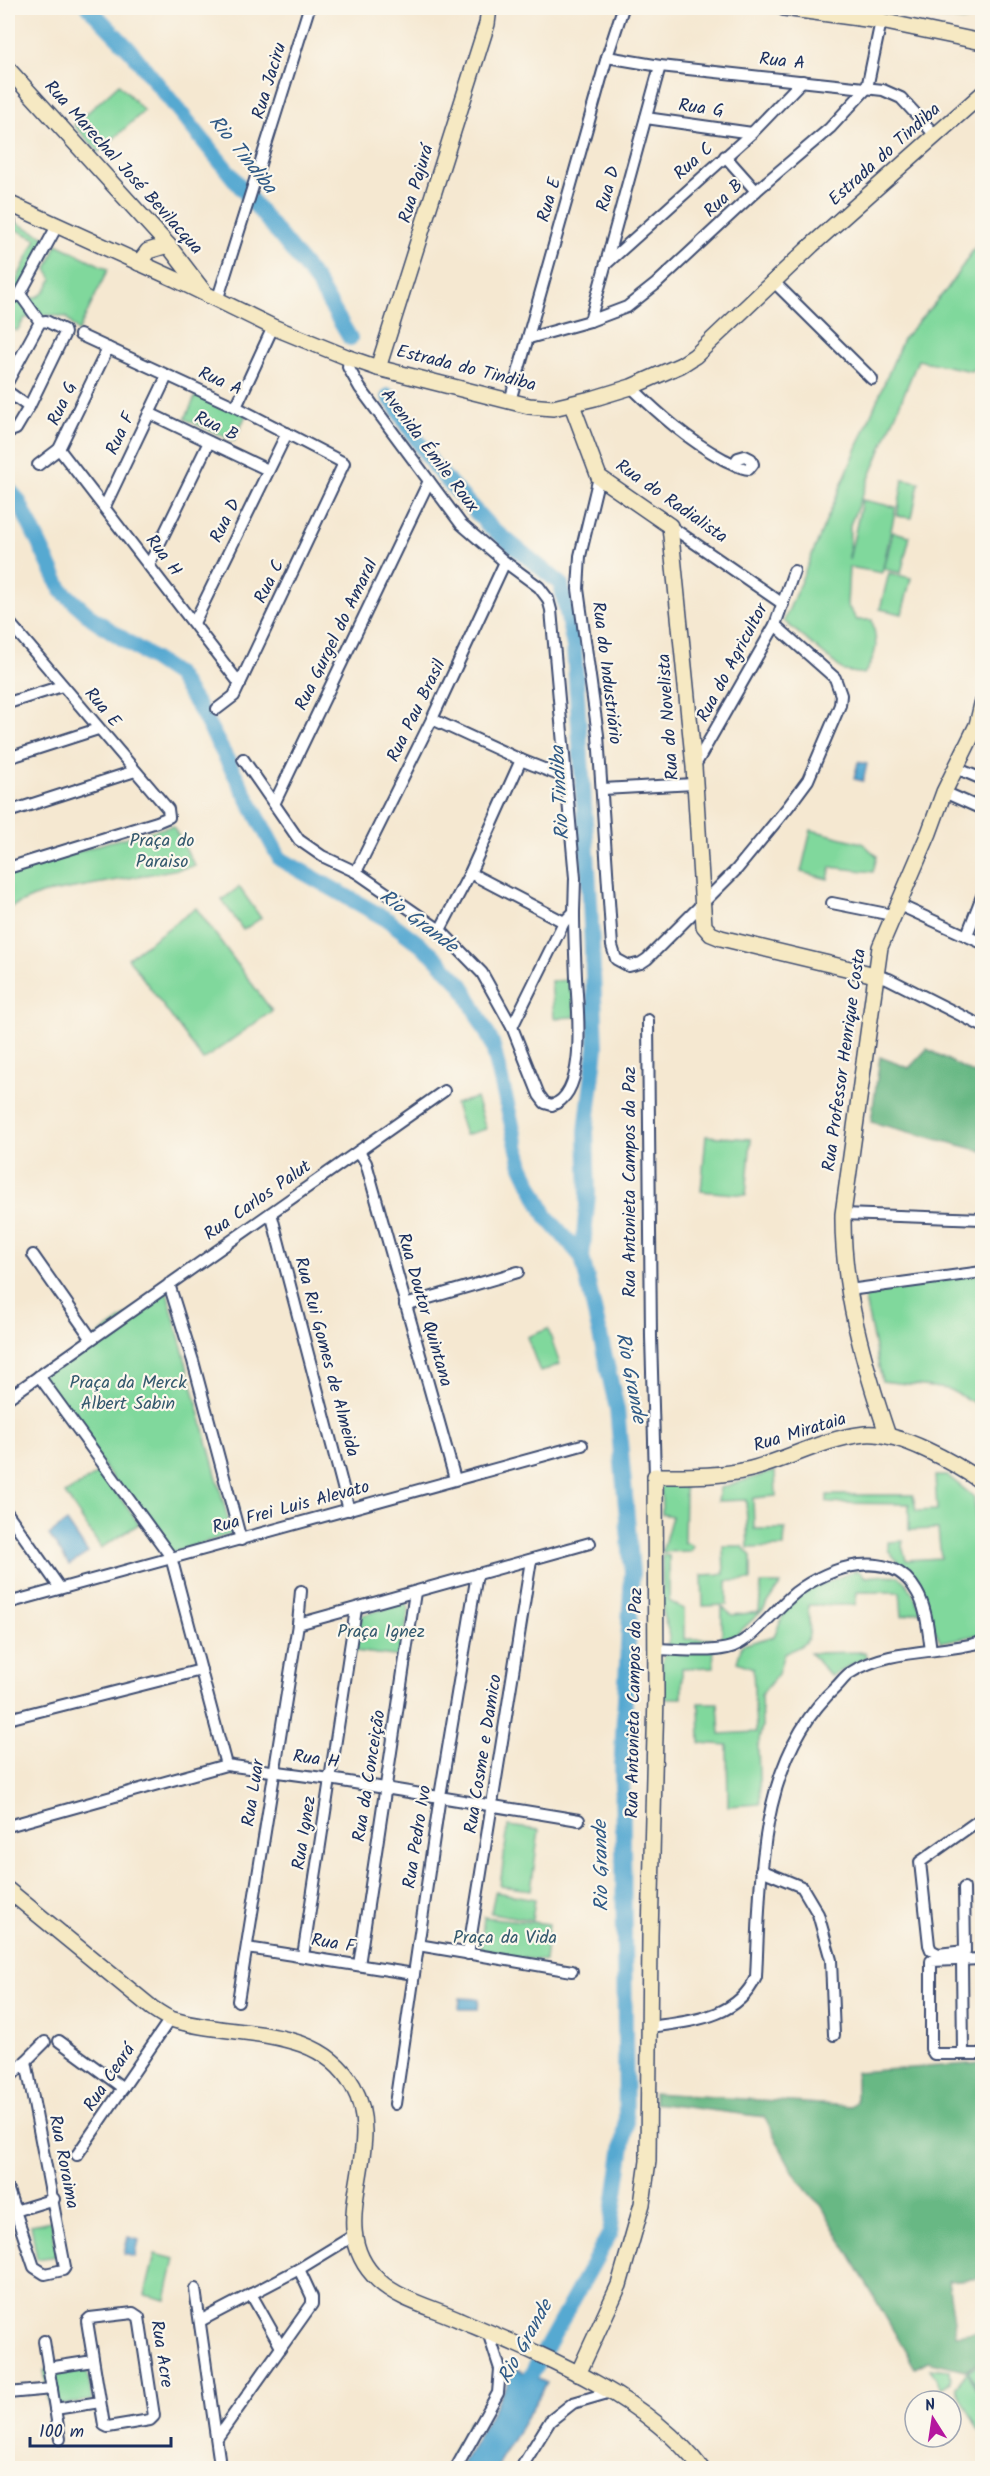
<svg xmlns="http://www.w3.org/2000/svg" width="990" height="2476" viewBox="0 0 990 2476" font-family="Kalam,sans-serif">
<style>
.green{fill:#80d89c;stroke:#4e847d;stroke-width:1.5}
.forest{fill:#68b884;stroke:#427471;stroke-width:1.5}
.water{fill:#56a9d1;stroke:#386c98;stroke-width:1.5}
.lines{fill:none;stroke-linecap:round;stroke-linejoin:round}
.river{stroke:#56a9d1;stroke-width:16}
.street-casing{stroke:#3c4b6f;stroke-width:14}
.secondary-casing{stroke:#3c4b6f;stroke-width:18}
.street{stroke:#fff;stroke-width:10}
.secondary{stroke:#f6e9c3;stroke-width:15}
.labels{text-anchor:middle;dominant-baseline:central;stroke-width:4.5;stroke-linejoin:round;paint-order:stroke}
.street-label{font-size:18px;fill:#1b2f5e;stroke:#fbf7ec}
.park-label{font-size:18px;fill:#34596e;stroke:#fbf7ec}
.water-label{font-size:20px;font-style:italic;fill:#305a86;stroke:#fbf7ec}
</style>
<rect width="100%" height="100%" fill="#fbf7ec"/>
<filter id="ink" filterUnits="userSpaceOnUse"><feTurbulence type="fractalNoise" baseFrequency=".0167" numOctaves="2"/><feDisplacementMap in="SourceGraphic" scale="12" xChannelSelector="R" yChannelSelector="G"/><feConvolveMatrix kernelMatrix="1 2 1 2 8 2 1 2 1" color-interpolation-filters="sRGB"/></filter>
<filter id="wash" filterUnits="userSpaceOnUse"><feTurbulence type="fractalNoise" baseFrequency=".008" numOctaves="4" result="noise"/><feDisplacementMap in="SourceGraphic" scale="24" xChannelSelector="R" yChannelSelector="G"/><feGaussianBlur stdDeviation="1.35" result="paint"/><feColorMatrix in="noise" values="0 0 0 0 0 0 0 0 0 0 0 0 0 0 0 0 0 1.4 0 .05"/><feComposite in="paint" operator="in"/></filter>
<g filter="url(#wash)">
<rect width="100%" height="100%" fill="#f5e8d1"/>
<g class="green">
<path d="M860,8H968L966,21Z"/>
<path d="M119,84L144,111L99,152L74,125Z"/>
<path d="M8,219L48,238L18,301C38,298 44,297 52,279L47,269L57,244L108,269L78,332L66,317L49,315L25,318L17,331L8,327L11,316L8,310L13,295L11,292L36,239L11,227L8,234Z"/>
<path d="M982,237V361L971,371L918,360L850,525L849,560L862,500L896,507L882,573L849,567L847,605L857,620H872C878,645 878,653 864,674L844,671L784,621L903,339L947,289Z"/>
<path d="M197,393L246,415L234,441L185,419Z"/>
<path d="M903,479L919,482L912,518L897,516Z"/>
<path d="M893,532L910,536L901,573L884,569Z"/>
<path d="M889,573L911,578L902,614L880,609Z"/>
<path d="M173,826L195,866L41,894L8,908V874L108,842Z"/>
<path d="M811,830L862,843L877,856L873,872L831,867L828,879L801,872Z"/>
<path d="M239,887L261,918L243,930L222,900Z"/>
<path d="M196,908L272,1011L203,1060L128,958Z"/>
<path d="M572,980L575,1017L554,1018L551,981Z"/>
<path d="M476,1098L486,1129L465,1135L455,1104Z"/>
<path d="M706,1136L751,1139L746,1195L701,1191Z"/>
<path d="M982,1274V1407L948,1389L882,1381L863,1291Z"/>
<path d="M166,1288L232,1534L166,1554L40,1376Z"/>
<path d="M548,1329L560,1364L540,1372L527,1337Z"/>
<path d="M101,1471L139,1524L101,1548L65,1494Z"/>
<path d="M775,1471L776,1496L753,1498L754,1529H785L784,1547L748,1548L746,1500L718,1501L720,1488Z"/>
<path d="M935,1476H948L974,1497L980,1577L982,1578V1634L941,1642L932,1625L916,1579L898,1562L888,1550V1542L903,1541L902,1546L906,1560L941,1558L938,1529L909,1530V1504L830,1503L827,1502V1495H913L916,1511L937,1510Z"/>
<path d="M661,1483L685,1487L684,1542L693,1546L691,1551L662,1552L672,1516L662,1514Z"/>
<path d="M723,1546H742L751,1556V1580L727,1581V1605L703,1606L702,1575L724,1574Z"/>
<path d="M662,1555L669,1556V1601L684,1609V1639H713L714,1667L682,1668V1698H662V1662L670,1636L663,1615Z"/>
<path d="M857,1570L866,1577C907,1571 903,1577 922,1611L902,1616L900,1592H857L855,1605H808C809,1636 817,1642 784,1653L778,1674L761,1695L762,1726L758,1746L760,1804L728,1806L727,1745L700,1743L699,1703H718L720,1734L756,1732L753,1668L737,1662L742,1645L774,1636L786,1609L802,1592Z"/>
<path d="M761,1584H781L763,1610L722,1648V1607L732,1615L759,1612Z"/>
<path d="M405,1603L409,1608L401,1657L355,1651L362,1615Z"/>
<path d="M865,1652L866,1657L831,1676L810,1653Z"/>
<path d="M508,1826L539,1830L531,1890L500,1886Z"/>
<path d="M495,1892L535,1899L532,1920L491,1913Z"/>
<path d="M484,1917L549,1924L545,1961L480,1953Z"/>
<path d="M51,2221L57,2256L37,2259L31,2225Z"/>
<path d="M155,2254L175,2259L166,2300L145,2295Z"/>
<path d="M86,2363L92,2400L49,2407L44,2370Z"/>
<path d="M982,2364V2396L968,2370Z"/>
<path d="M930,2368L950,2370L951,2382L941,2388Z"/>
<path d="M967,2371L982,2399V2430L979,2431L956,2387Z"/>
<path d="M469,2422L476,2426L458,2459L451,2455Z"/>
</g>
<g class="forest">
<path d="M927,1049L982,1078V1151L871,1122L880,1057L909,1068Z"/>
<path d="M982,2063V2278L948,2281L956,2335L982,2331V2361L965,2370L928,2361L915,2368L821,2205C797,2186 779,2145 765,2117L654,2103V2093L851,2106L856,2102V2072Z"/>
</g>
<g class="water">
<path d="M858,762L867,764L863,781L854,779Z"/>
<path d="M67,1522L88,1553L69,1565L49,1535Z"/>
<path d="M460,1998L479,1999L478,2009H459Z"/>
<path d="M128,2237L139,2240L135,2257L124,2254Z"/>
<path d="M516,2369L547,2383L496,2468H460Z"/>
</g>
<g class="lines">
<g class="river">
<path d="M89,8L129,49L315,279L350,338"/>
<path d="M389,396L434,466L489,526L561,584L574,647L590,900L596,1047L586,1132L588,1195L582,1257"/>
<path d="M8,489L18,500L62,591L92,618L177,675L201,711L280,859L388,920L431,953L462,985L492,1043L522,1166L546,1216L582,1257L617,1409L632,1572L622,1754L626,2125L610,2233L520,2395"/>
</g>
</g>
</g>
<g filter="url(#ink)">
<g class="lines">
<defs>
<g id="street">
<path d="M607,57L660,66L883,90L901,98L936,136"/>
<path d="M646,118L752,133"/>
<path d="M725,156L756,191"/>
<path d="M8,228L10,222"/>
<path d="M606,264L752,133L802,81"/>
<path d="M774,282L872,379"/>
<path d="M20,294L57,226"/>
<path d="M8,300L20,294L40,322"/>
<path d="M217,301L309,8"/>
<path d="M590,321L660,66"/>
<path d="M80,335L236,407L344,463L234,696L217,709"/>
<path d="M529,338L590,321L627,307L656,284L756,191L830,128L867,88L881,21"/>
<path d="M349,358L348,367L360,388L461,524L505,562L539,587L548,599L551,610L575,878L574,912L564,922"/>
<path d="M8,381L40,322L46,321L64,330L65,333L29,407L8,392"/>
<path d="M631,387C660,415 688,440 723,459C732,463 740,469 749,469L753,464L751,459L745,456L738,458L734,464"/>
<path d="M510,401L607,57L623,8"/>
<path d="M236,407L273,327"/>
<path d="M149,413L268,470"/>
<path d="M8,429L10,431L16,429L29,407"/>
<path d="M59,449L240,684"/>
<path d="M38,465L59,449L108,348"/>
<path d="M599,477L580,556L578,589L598,735L612,946L616,959L629,966L641,963L647,959L737,869L788,807L808,780L840,705L841,695L835,678L775,625"/>
<path d="M105,506L167,376"/>
<path d="M670,526L783,604"/>
<path d="M149,565L209,442"/>
<path d="M8,621L168,809L169,817L157,822L8,868"/>
<path d="M194,623L287,433"/>
<path d="M8,703L62,686"/>
<path d="M432,719L521,760L564,777"/>
<path d="M8,758L98,729"/>
<path d="M243,759L299,840L322,856L356,872L440,930L482,973L512,1027L539,1095L545,1103L552,1105C589,1094 577,1006 576,977C575,955 574,934 574,912"/>
<path d="M694,767L775,625L794,571"/>
<path d="M956,768L982,779"/>
<path d="M603,789L694,784"/>
<path d="M944,792L982,809"/>
<path d="M275,802L429,481"/>
<path d="M8,812L135,771"/>
<path d="M356,872L432,719L505,562"/>
<path d="M470,873L564,922L512,1027"/>
<path d="M832,903L892,915"/>
<path d="M897,904L982,943"/>
<path d="M440,930L470,873L521,760"/>
<path d="M967,935L982,896"/>
<path d="M875,975L889,979L982,1026"/>
<path d="M648,1020L651,1337L655,1476"/>
<path d="M359,1151L366,1163L455,1479"/>
<path d="M271,1213L349,1510"/>
<path d="M843,1214L982,1219"/>
<path d="M33,1255L91,1338"/>
<path d="M169,1284L193,1361L241,1540"/>
<path d="M849,1290L982,1272"/>
<path d="M405,1305L518,1272"/>
<path d="M39,1376L171,1557L226,1765"/>
<path d="M8,1398L444,1091"/>
<path d="M8,1514L60,1588"/>
<path d="M8,1603L582,1445"/>
<path d="M298,1624L590,1543"/>
<path d="M656,1649C677,1649 720,1655 738,1644C760,1632 776,1608 796,1592C829,1567 891,1545 917,1592C927,1609 928,1631 931,1650"/>
<path d="M8,1719L201,1670"/>
<path d="M8,1826L226,1765L330,1779L579,1820"/>
<path d="M761,1870L802,1887L818,1914L831,1960L834,2035"/>
<path d="M964,1888L965,1951L938,1954L931,1950L929,1945L920,1862L982,1818"/>
<path d="M418,1945L572,1971"/>
<path d="M247,1948L414,1974"/>
<path d="M468,1954L531,1560"/>
<path d="M303,1956L356,1609"/>
<path d="M982,1959L931,1961V2049L934,2054H982"/>
<path d="M962,1960L963,2054"/>
<path d="M359,1965L415,1592"/>
<path d="M238,2001L298,1624L301,1591"/>
<path d="M650,2027C690,2021 737,2019 756,1977C761,1878 757,1759 837,1686C841,1682 845,1676 850,1673C888,1648 940,1654 982,1642"/>
<path d="M59,2041L123,2088"/>
<path d="M8,2079L45,2042"/>
<path d="M395,2104L440,1796L477,1574"/>
<path d="M77,2155L170,2019"/>
<path d="M8,2190L34,2267L45,2274L63,2270L65,2267L26,2061"/>
<path d="M15,2211L54,2199"/>
<path d="M195,2289L219,2458"/>
<path d="M251,2294L281,2347"/>
<path d="M133,2313L139,2317L154,2416L150,2420L108,2427L104,2425L87,2321L90,2318Z"/>
<path d="M200,2321L299,2269L353,2236"/>
<path d="M44,2341L60,2439"/>
<path d="M48,2368L93,2361"/>
<path d="M8,2393L52,2389"/>
<path d="M55,2409L100,2402"/>
<path d="M217,2438L312,2304V2297L299,2269"/>
<path d="M456,2468L498,2393L500,2369L488,2332"/>
<path d="M521,2468L550,2421L573,2403L611,2392"/>
</g>
<g id="secondary">
<path d="M784,8L881,21L982,42"/>
<path d="M8,69L168,245L204,292"/>
<path d="M8,203L175,279L273,327L349,358L378,368L529,406L553,408L595,398L631,387L681,365L695,356L812,245L982,94"/>
<path d="M139,263L148,251L168,245"/>
<path d="M378,368L487,24L489,8"/>
<path d="M572,405L599,477L670,526L694,767L704,926L711,934L721,938L875,975"/>
<path d="M888,1436C864,1365 842,1289 843,1214L880,947L929,833L944,792L977,725L982,704"/>
<path d="M8,1890L152,2008C158,2012 165,2017 171,2019C231,2039 317,2022 353,2086C389,2150 320,2226 378,2280C399,2300 434,2308 460,2320C542,2355 646,2396 701,2468"/>
<path d="M578,2374L619,2285L642,2204L648,2161L650,1936L656,1695L655,1476C687,1476 719,1477 751,1469C789,1459 825,1438 865,1434C899,1431 955,1463 982,1482"/>
</g>
</defs>
<use href="#street" class="street-casing"/>
<use href="#secondary" class="secondary-casing"/>
<use href="#street" class="street"/>
<use href="#secondary" class="secondary"/>
</g>
</g>
<g class="labels">
<g class="street-label">
<text transform="translate(782 62) rotate(6)">Rua A</text>
<text transform="translate(270 81) rotate(-73)">Rua Jaciru</text>
<text transform="translate(701 109) rotate(8)">Rua G</text>
<text transform="translate(885 155) rotate(-42)">Estrada do Tindiba</text>
<text transform="translate(694 162) rotate(-42)">Rua C</text>
<text transform="translate(123 168) rotate(48)">Rua Marechal José Bevilacqua</text>
<text transform="translate(417 184) rotate(-73)">Rua Pajurá</text>
<text transform="translate(609 189) rotate(-75)">Rua D</text>
<text transform="translate(724 199) rotate(-43)">Rua B</text>
<text transform="translate(550 200) rotate(-74)">Rua E</text>
<text transform="translate(466 369) rotate(14)">Estrada do Tindiba</text>
<text transform="translate(220 382) rotate(24)">Rua A</text>
<text transform="translate(63 404) rotate(-65)">Rua G</text>
<text transform="translate(216 427) rotate(26)">Rua B</text>
<text transform="translate(121 434) rotate(-65)">Rua F</text>
<text transform="translate(429 451) rotate(53)">Avenida Émile Roux</text>
<text transform="translate(671 502) rotate(35)">Rua do Radialista</text>
<text transform="translate(226 521) rotate(-64)">Rua D</text>
<text transform="translate(163 556) rotate(53)">Rua H</text>
<text transform="translate(270 582) rotate(-64)">Rua C</text>
<text transform="translate(337 635) rotate(-64)">Rua Gurgel do Amaral</text>
<text transform="translate(733 663) rotate(-62)">Rua do Agricultor</text>
<text transform="translate(606 673) rotate(83)">Rua do Industriário</text>
<text transform="translate(102 708) rotate(50)">Rua E</text>
<text transform="translate(417 711) rotate(-64)">Rua Pau Brasil</text>
<text transform="translate(669 717) rotate(-94)">Rua do Novelista</text>
<text transform="translate(845 1060) rotate(-82)">Rua Professor Henrique Costa</text>
<text transform="translate(630 1182) rotate(-90)">Rua Antonieta Campos da Paz</text>
<text transform="translate(258 1201) rotate(-35)">Rua Carlos Palut</text>
<text transform="translate(424 1310) rotate(74)">Rua Doutor Quintana</text>
<text transform="translate(326 1357) rotate(75)">Rua Rui Gomes de Almeida</text>
<text transform="translate(800 1433) rotate(-17)">Rua Mirataia</text>
<text transform="translate(291 1508) rotate(-15)">Rua Frei Luis Alevato</text>
<text transform="translate(635 1703) rotate(-89)">Rua Antonieta Campos da Paz</text>
<text transform="translate(484 1754) rotate(-81)">Rua Cosme e Damico</text>
<text transform="translate(316 1760) rotate(8)">Rua H</text>
<text transform="translate(370 1776) rotate(-81)">Rua da Conceição</text>
<text transform="translate(254 1793) rotate(-81)">Rua Luar</text>
<text transform="translate(305 1833) rotate(-81)">Rua Ignez</text>
<text transform="translate(418 1837) rotate(-81)">Rua Pedro Ivo</text>
<text transform="translate(333 1944) rotate(9)">Rua F</text>
<text transform="translate(110 2078) rotate(-56)">Rua Ceará</text>
<text transform="translate(63 2162) rotate(79)">Rua Roraima</text>
<text transform="translate(161 2354) rotate(81)">Rua Acre</text>
</g>
<g class="park-label">
<text x="162" y="841">Praça do<tspan x="162" dy="21">Paraiso</tspan></text>
<text x="128" y="1383">Praça da Merck<tspan x="128" dy="21">Albert Sabin</tspan></text>
<text x="381" y="1632">Praça Ignez</text>
<text x="505" y="1938">Praça da Vida</text>
</g>
<g class="water-label">
<text transform="translate(242 155) rotate(51)">Rio Tindiba</text>
<text transform="translate(561 793) rotate(-93)">Rio Tindiba</text>
<text transform="translate(418 922) rotate(37)">Rio Grande</text>
<text transform="translate(630 1378) rotate(79)">Rio Grande</text>
<text transform="translate(602 1866) rotate(-91)">Rio Grande</text>
<text transform="translate(526 2342) rotate(-61)">Rio Grande</text>
</g>
</g>
<rect width="990" height="2476" fill="none" stroke="#fbf7ec" stroke-width="30"/>
<g transform="translate(933 2419) rotate(348)"><circle r="28" fill="#fbf7ec" stroke="#a1a7b3" stroke-width="1.5"/>
<path d="M0-4.5L10 22L0 15L-10 22Z" fill="#b5179e"/>
<text y="-9" font-size="16" font-weight="bold" text-anchor="middle" fill="#1b2f5e">N</text>
</g>
<path d="M30 2437v9h141v-9" fill="none" stroke="#1b2f5e" stroke-width="3"/>
<text x="39" y="2437" font-size="18" fill="#1b2f5e" stroke="#fbf7ec" stroke-width="4.5" paint-order="stroke">100 m</text>
</svg>
